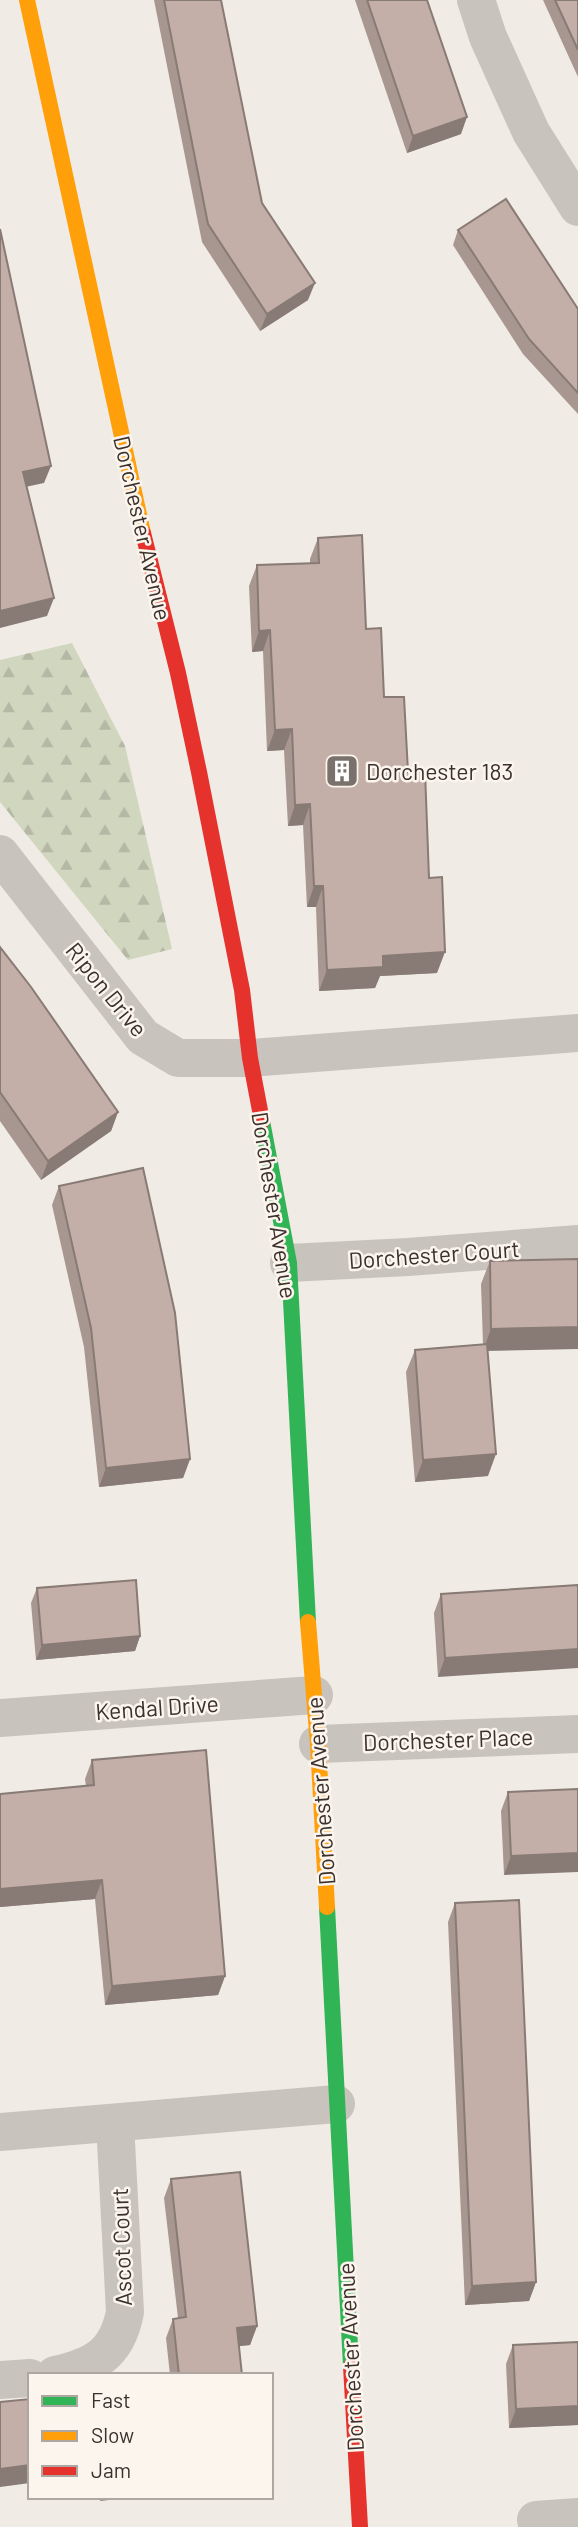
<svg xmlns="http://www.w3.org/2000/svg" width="578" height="2527" viewBox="0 0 578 2527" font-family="Barlow,sans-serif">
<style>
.forest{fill:url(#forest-firs)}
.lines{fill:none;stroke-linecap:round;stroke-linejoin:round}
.street{stroke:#c9c3be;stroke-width:38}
.fast{stroke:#30b455;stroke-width:16}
.slow{stroke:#ff9f0a;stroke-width:16}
.jam{stroke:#e5322d;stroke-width:16}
.wall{fill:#a89690}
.shaded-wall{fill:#887a75}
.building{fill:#c3afa7;stroke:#887a75;stroke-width:2}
.labels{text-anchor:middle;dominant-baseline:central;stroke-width:5;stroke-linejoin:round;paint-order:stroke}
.street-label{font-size:23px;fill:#3b302b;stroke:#fbf5ee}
.poi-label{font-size:23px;fill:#3b302b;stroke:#fbf5ee;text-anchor:start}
</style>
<defs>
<pattern id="forest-firs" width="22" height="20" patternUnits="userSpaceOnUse" patternTransform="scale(1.75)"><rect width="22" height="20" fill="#d1d6bf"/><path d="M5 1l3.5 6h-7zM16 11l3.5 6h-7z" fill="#b4b8a4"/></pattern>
</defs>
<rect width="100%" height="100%" fill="#f0ebe5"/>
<path class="forest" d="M72,643L125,746L172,949L128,960L0,802V660Z"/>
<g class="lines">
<g class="street">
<path d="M476,0L488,37L531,132L578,207"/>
<path d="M0,854L143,1037L178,1058H250L578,1033"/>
<path d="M289,1263L408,1257L578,1244"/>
<path d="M0,1718L314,1695"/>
<path d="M318,1744L578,1734"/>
<path d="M0,2132L336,2104"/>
<path d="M55,2375C95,2366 117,2354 125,2312L115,2123"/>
<path d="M0,2380L30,2378"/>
<path d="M536,2520L578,2517"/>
</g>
<g class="fast">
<path d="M262,1121L289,1263L308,1622"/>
<path d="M327,1907L351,2366"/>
</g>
<g class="slow">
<path d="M27,0L143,533"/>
<path d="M308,1622L318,1744L327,1907"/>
</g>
<g class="jam">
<path d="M143,533L178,673L199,772L242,990L250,1058L262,1121"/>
<path d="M351,2366L360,2527"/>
</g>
</g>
<g class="wall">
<path d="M154,0H221L262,203L308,300L260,331L202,242Z"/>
<path d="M355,0H427L461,134L407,153Z"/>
<path d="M543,0H578V77Z"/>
<path d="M458,230L575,305L578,309V414L523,354L453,245Z"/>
<path d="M318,538L366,629L384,697L408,772L429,878L437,973L380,976L375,988L319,991L316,907H307L303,825L288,826L284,750L267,751L263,651L252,652L249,586L257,565L310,563V559Z"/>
<path d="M0,947L118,1112L111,1131L41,1180L0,1121Z"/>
<path d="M59,1186L190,1459L183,1478L99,1487L84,1347L52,1205Z"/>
<path d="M578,1259L488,1351V1476L415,1482L406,1372L415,1350L483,1344L481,1284L490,1261Z"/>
<path d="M578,1585L438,1677L434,1613L441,1594Z"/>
<path d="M37,1588L140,1636L135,1651L36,1660L31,1603Z"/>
<path d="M92,1760L225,1976L218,1995L105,2005L95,1899L0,1907V1794L86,1786L85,1779Z"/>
<path d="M578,1789L504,1875L501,1811L508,1792Z"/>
<path d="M455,1903L536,2282L529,2301L465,2305L448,1922Z"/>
<path d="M171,2179L257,2326L250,2345L239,2346L242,2375H170L166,2338L173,2319L178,2318L164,2198Z"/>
<path d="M578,2342V2425L509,2428L506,2364L513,2345Z"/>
</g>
<g class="shaded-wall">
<path d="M467,117L461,134L407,153L413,136Z"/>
<path d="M315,283L308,300L260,331L267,314Z"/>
<path d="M51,466L44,483L16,489L23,472Z"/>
<path d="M54,598L47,616L0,628V611Z"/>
<path d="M270,630L263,651L252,652L259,631Z"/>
<path d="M292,729L284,750L267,751L275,730Z"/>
<path d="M310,804L303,825L288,826L295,805Z"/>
<path d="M314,886H323L316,907H307Z"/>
<path d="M445,952L437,973L380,976L375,988L319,991L327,970L383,956Z"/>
<path d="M118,1112L111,1131L41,1180L48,1161Z"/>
<path d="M578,1327V1349L483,1351L491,1329Z"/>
<path d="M496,1454L488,1476L415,1482L423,1460Z"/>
<path d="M190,1459L183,1478L99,1487L106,1468Z"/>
<path d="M140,1636L135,1651L36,1660L42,1645Z"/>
<path d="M578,1649V1668L438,1677L445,1658Z"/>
<path d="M578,1853V1872L504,1875L511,1856Z"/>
<path d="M102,1880L95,1899L0,1907V1889Z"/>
<path d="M225,1976L218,1995L105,2005L112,1986Z"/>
<path d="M536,2282L529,2301L465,2305L472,2286Z"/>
<path d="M257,2326L250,2345L230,2347L237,2328Z"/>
<path d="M578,2406V2425L509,2428L516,2409Z"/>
<path d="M30,2465V2483L0,2487V2469Z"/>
<path d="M102,2497H134L100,2501Z"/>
</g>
<g class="building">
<path d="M164,0H221L262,203L315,283L267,314L208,224Z"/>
<path d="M367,0H427L467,117L413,136Z"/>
<path d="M555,0H578V50Z"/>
<path d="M506,199L578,309V393L529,339L458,230Z"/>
<path d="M0,229L51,466L23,472L54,598L0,611Z"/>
<path d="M362,535L366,629L381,628L384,697H404L408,772L425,771L429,878L442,877L445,952L383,956V967L327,970L323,886H314L310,804L295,805L292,729L275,730L270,630L259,631L257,565L319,563L318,538Z"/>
<path d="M0,947L31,987L118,1112L48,1161L0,1092Z"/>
<path d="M143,1168L175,1313L190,1459L106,1468L91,1328L59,1186Z"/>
<path d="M578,1259V1327L491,1329L490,1261Z"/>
<path d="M487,1344L496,1454L423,1460L415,1350Z"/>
<path d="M136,1580L140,1636L42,1645L37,1588Z"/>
<path d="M578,1585V1649L445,1658L441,1594Z"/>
<path d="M206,1750L225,1976L112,1986L102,1880L0,1889V1794L94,1785L92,1760Z"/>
<path d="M578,1789V1853L511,1856L508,1792Z"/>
<path d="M519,1900L536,2282L472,2286L455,1903Z"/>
<path d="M240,2172L257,2326L237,2328L242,2375H179L173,2319L186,2317L171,2179Z"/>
<path d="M578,2342V2406L516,2409L513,2345Z"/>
<path d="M30,2399V2465L0,2469V2402Z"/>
</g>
<defs>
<symbol id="building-square" viewBox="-11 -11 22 22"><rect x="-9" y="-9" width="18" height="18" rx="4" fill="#7a716c" stroke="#fbf5ee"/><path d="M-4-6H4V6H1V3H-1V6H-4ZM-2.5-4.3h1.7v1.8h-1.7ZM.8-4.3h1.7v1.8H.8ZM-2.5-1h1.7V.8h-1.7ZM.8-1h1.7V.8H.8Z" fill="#fff"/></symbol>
</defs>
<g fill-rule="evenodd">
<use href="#building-square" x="323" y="752" width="38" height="38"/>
</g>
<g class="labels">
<g class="street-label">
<text transform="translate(143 528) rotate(77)">Dorchester Avenue</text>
<text transform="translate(107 989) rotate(51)">Ripon Drive</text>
<text transform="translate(275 1205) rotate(81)">Dorchester Avenue</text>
<text transform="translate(434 1254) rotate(-4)">Dorchester Court</text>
<text transform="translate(157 1707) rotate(-4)">Kendal Drive</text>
<text transform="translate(448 1739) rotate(-2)">Dorchester Place</text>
<text transform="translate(320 1791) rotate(-94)">Dorchester Avenue</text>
<text transform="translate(121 2247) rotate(-92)">Ascot Court</text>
<text transform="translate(350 2357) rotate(-93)">Dorchester Avenue</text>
</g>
<g class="poi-label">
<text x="366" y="771">Dorchester 183</text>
</g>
</g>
<rect x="28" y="2373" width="245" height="126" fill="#fbf5ee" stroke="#aea6a0" stroke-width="2"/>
<rect x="42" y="2396" width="35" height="10" fill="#30b455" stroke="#aea6a0" stroke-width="2"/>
<text x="91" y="2408" font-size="21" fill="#3b302b">Fast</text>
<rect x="42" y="2431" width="35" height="10" fill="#ff9f0a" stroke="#aea6a0" stroke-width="2"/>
<text x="91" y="2443" font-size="21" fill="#3b302b">Slow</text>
<rect x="42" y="2466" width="35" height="10" fill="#e5322d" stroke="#aea6a0" stroke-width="2"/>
<text x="91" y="2478" font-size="21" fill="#3b302b">Jam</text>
</svg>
